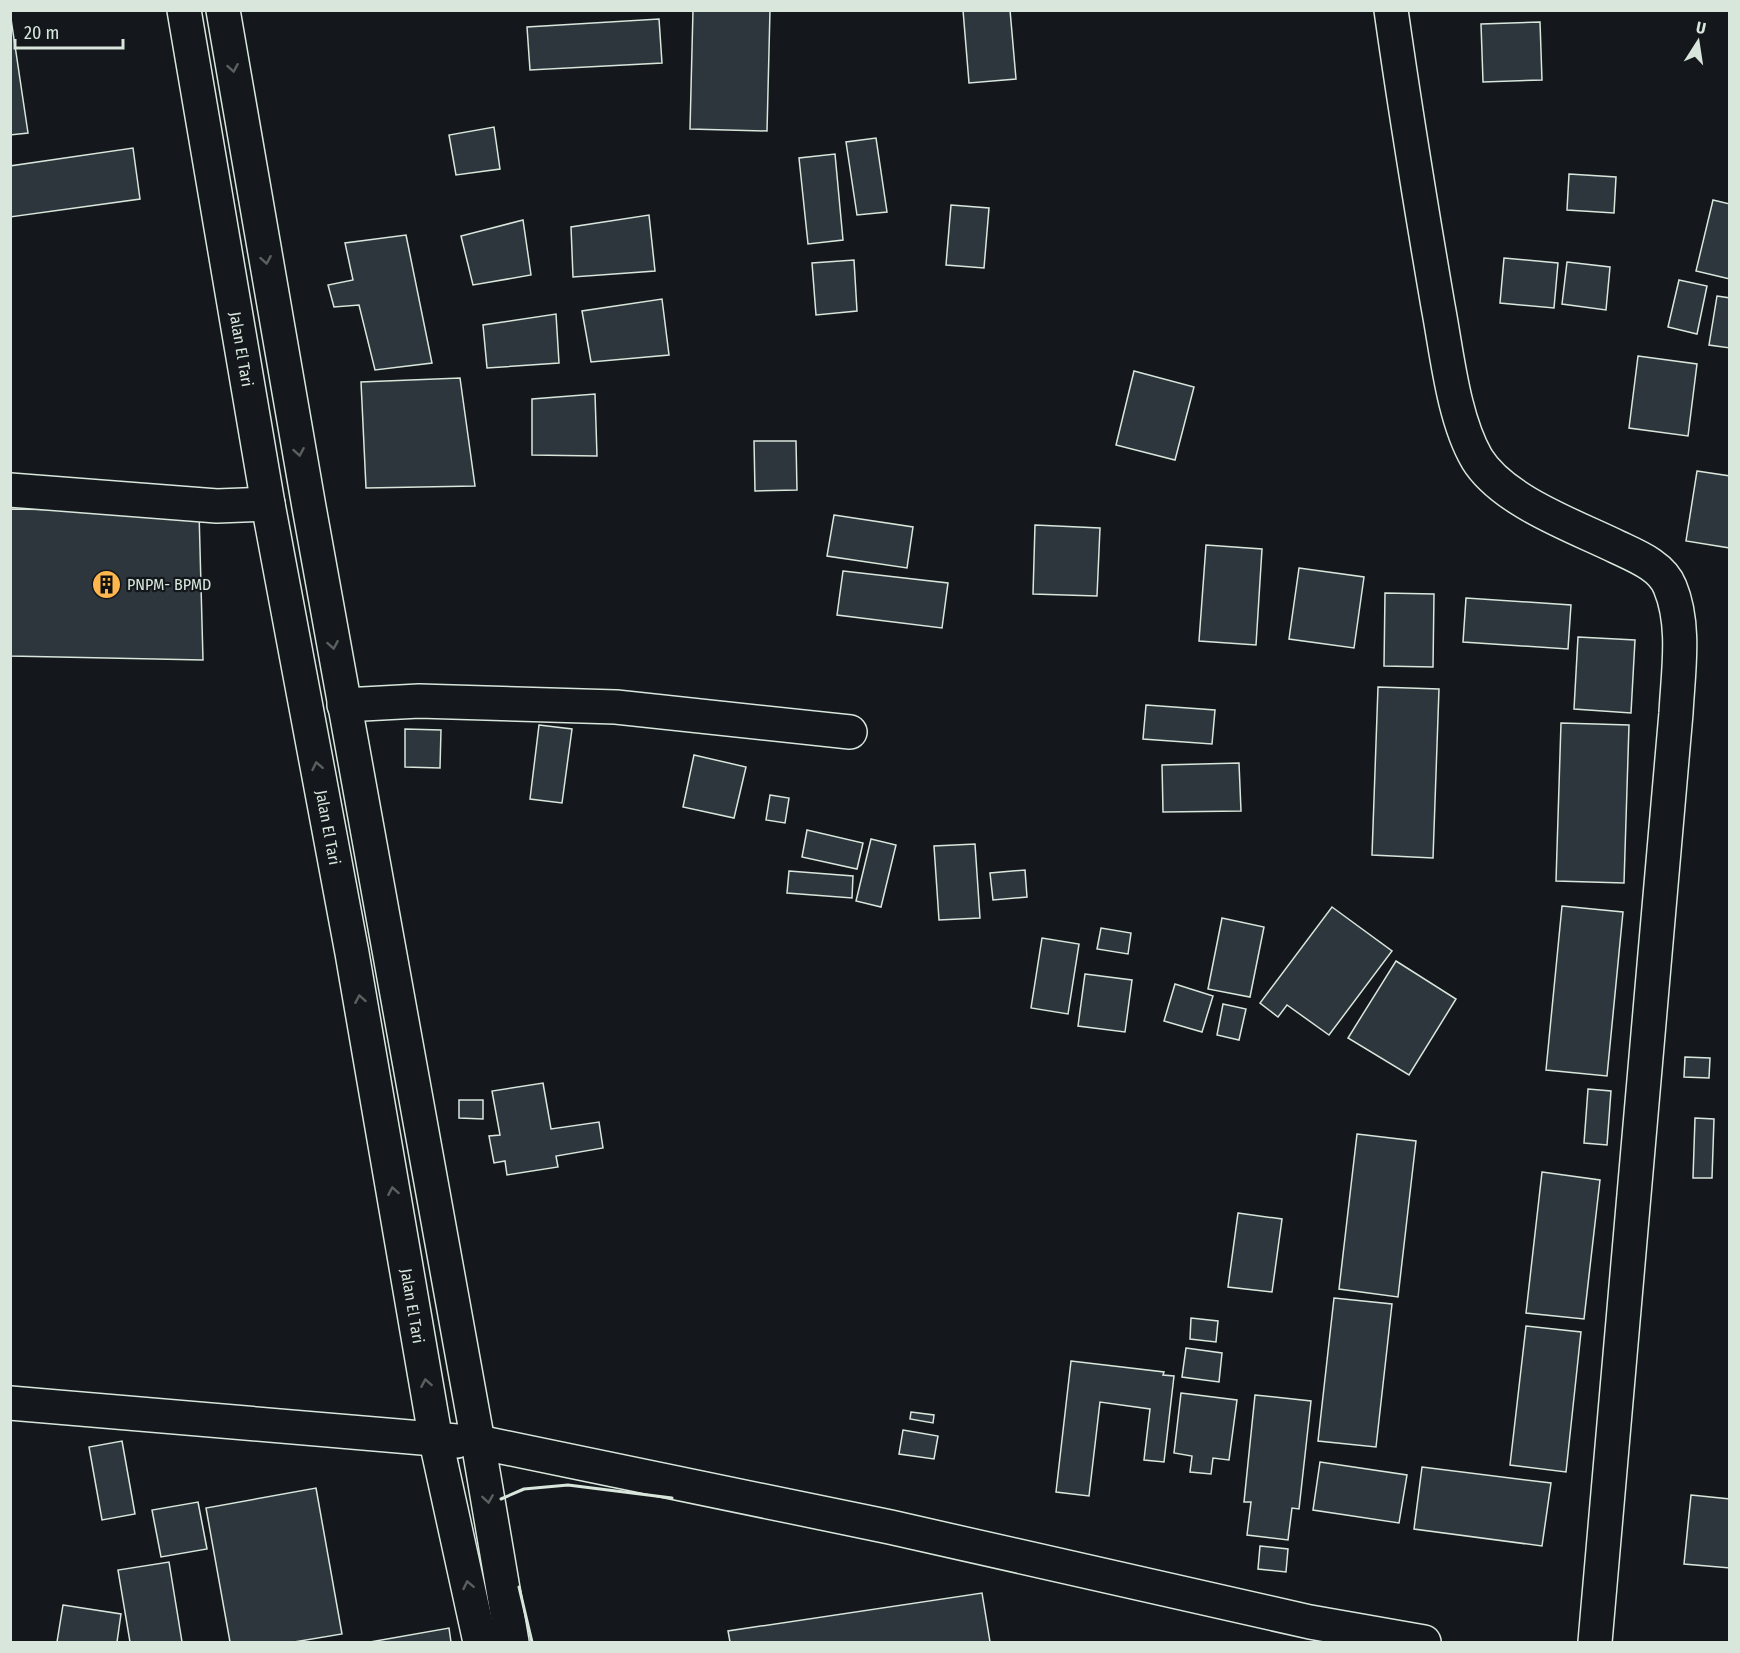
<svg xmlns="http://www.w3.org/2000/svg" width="1740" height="1653" viewBox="0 0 1740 1653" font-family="'Fira Sans Condensed',sans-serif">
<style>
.building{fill:#2c363c;stroke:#d8e6dc;stroke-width:1.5}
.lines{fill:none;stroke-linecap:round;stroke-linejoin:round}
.street-casing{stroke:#d8e6dc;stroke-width:36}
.secondary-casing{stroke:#d8e6dc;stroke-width:36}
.street{stroke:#14181c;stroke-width:33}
.secondary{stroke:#14181c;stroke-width:33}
.wall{stroke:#d8e6dc;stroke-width:3}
.oneway{stroke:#59605f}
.labels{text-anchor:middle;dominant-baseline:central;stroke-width:4.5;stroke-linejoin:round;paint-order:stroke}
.street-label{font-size:16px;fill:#d8e6dc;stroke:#14181c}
.poi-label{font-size:16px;fill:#d8e6dc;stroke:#14181c;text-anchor:start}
</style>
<rect width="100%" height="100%" fill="#14181c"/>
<g class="building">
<path d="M693,10H770L767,131L690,129Z"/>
<path d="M963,10H1010L1016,79L969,83Z"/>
<path d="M10,12L28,133L10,135Z"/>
<path d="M659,19L662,63L530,70L527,27Z"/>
<path d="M1540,22L1542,80L1483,82L1481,24Z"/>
<path d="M494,127L500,169L456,175L449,135Z"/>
<path d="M876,138L887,212L857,215L846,142Z"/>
<path d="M133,148L140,199L10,217V166Z"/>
<path d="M835,154L843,240L808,244L799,158Z"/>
<path d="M1569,174L1616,177L1614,213L1567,210Z"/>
<path d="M1713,200L1730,204V279L1696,271Z"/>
<path d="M951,205L989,208L984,268L946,265Z"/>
<path d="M649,215L655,271L573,277L571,227Z"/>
<path d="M523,220L531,275L473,285L461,236Z"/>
<path d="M406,235L432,363L375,370L359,305L334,307L328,285L353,280L345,243Z"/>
<path d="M1504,258L1558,263L1554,308L1500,303Z"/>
<path d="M854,260L857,311L816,315L812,263Z"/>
<path d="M1567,262L1610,267L1606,310L1562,304Z"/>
<path d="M1679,280L1707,286L1697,334L1668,327Z"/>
<path d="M1717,296L1730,298V348L1709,345Z"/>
<path d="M662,299L669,355L591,362L582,311Z"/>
<path d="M556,314L559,363L487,368L483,325Z"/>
<path d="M1638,356L1697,364L1688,436L1629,428Z"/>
<path d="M1134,371L1194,387L1175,460L1116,445Z"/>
<path d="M460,378L475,486L366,488L361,382Z"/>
<path d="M595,394L597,456L532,455V399Z"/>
<path d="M754,441H796L797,490L755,491Z"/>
<path d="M1697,471L1730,476V548L1686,541Z"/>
<path d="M10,509L199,512L203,660L10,656Z"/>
<path d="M834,515L913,527L907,568L827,556Z"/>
<path d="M1035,525L1100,528L1097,596L1033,594Z"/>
<path d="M1206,545L1262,549L1256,645L1199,641Z"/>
<path d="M1299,568L1364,577L1354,648L1289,639Z"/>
<path d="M843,571L948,583L942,628L837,615Z"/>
<path d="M1385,593L1434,594L1433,667L1384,666Z"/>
<path d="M1466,598L1571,605L1568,649L1463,642Z"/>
<path d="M1578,637L1635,640L1631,713L1574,709Z"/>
<path d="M1378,687L1439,689L1433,858L1372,855Z"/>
<path d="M1146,705L1215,710L1212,744L1143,739Z"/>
<path d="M1561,723L1629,725L1624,883L1556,881Z"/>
<path d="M539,725L572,729L562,803L530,799Z"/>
<path d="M405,729L441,730L440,768L405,767Z"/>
<path d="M694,755L746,767L734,818L683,807Z"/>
<path d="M1239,763L1241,811L1163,812L1162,765Z"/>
<path d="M770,795L789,798L785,823L766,820Z"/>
<path d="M807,830L863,843L857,869L802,857Z"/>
<path d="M871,839L896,845L881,907L856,901Z"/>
<path d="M975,844L980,918L939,920L934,846Z"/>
<path d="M1025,870L1027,897L993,900L990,873Z"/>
<path d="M789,871L853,876L852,898L787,893Z"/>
<path d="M1562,906L1623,912L1607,1076L1546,1070Z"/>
<path d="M1332,907L1392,951L1329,1035L1287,1005L1278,1017L1260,1003Z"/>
<path d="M1222,918L1264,927L1250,997L1208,989Z"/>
<path d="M1101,928L1131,933L1128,954L1097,949Z"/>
<path d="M1042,938L1079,944L1068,1014L1031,1008Z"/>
<path d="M1396,961L1456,999L1409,1075L1348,1038Z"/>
<path d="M1085,974L1132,980L1125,1032L1078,1026Z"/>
<path d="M1175,984L1213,996L1202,1032L1164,1021Z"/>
<path d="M1223,1004L1246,1009L1239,1040L1217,1035Z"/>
<path d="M1685,1057L1710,1058L1709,1078L1684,1077Z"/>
<path d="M543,1083L551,1129L599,1122L603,1148L556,1156L558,1167L507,1175L505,1161L494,1163L489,1136L500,1135L492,1091Z"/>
<path d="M1588,1089L1611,1091L1607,1145L1584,1143Z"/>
<path d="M459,1100H483V1119L459,1118Z"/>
<path d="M1695,1118L1714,1119L1712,1178H1693Z"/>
<path d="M1357,1134L1416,1141L1398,1297L1339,1289Z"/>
<path d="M1542,1172L1600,1180L1584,1319L1526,1313Z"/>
<path d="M1238,1213L1282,1219L1272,1292L1228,1287Z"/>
<path d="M1334,1298L1392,1304L1376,1447L1318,1441Z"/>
<path d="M1191,1318L1218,1321L1216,1342L1190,1339Z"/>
<path d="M1526,1326L1581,1332L1566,1472L1510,1465Z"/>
<path d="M1186,1348L1222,1353L1219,1382L1182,1377Z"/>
<path d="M1071,1361L1164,1372L1163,1375L1174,1376L1164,1462L1144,1460L1150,1409L1100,1402L1089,1496L1056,1492Z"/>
<path d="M1181,1393L1237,1400L1229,1460L1213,1458L1211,1474L1190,1472L1192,1456L1174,1453Z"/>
<path d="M1255,1395L1311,1401L1299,1509L1292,1508L1288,1540L1247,1535L1251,1502H1244Z"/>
<path d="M911,1412L934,1415L933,1423L910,1419Z"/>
<path d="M903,1430L938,1436L934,1459L899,1454Z"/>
<path d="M122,1441L135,1514L102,1520L89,1447Z"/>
<path d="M1320,1462L1407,1475L1399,1523L1313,1510Z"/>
<path d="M1422,1467L1551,1483L1542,1546L1414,1529Z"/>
<path d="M316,1488L342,1634L294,1642H230L206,1508Z"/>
<path d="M1691,1495L1730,1499V1568L1684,1564Z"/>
<path d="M198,1502L207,1549L161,1557L152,1510Z"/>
<path d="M1260,1546L1288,1549L1286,1572L1258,1569Z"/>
<path d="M169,1562L182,1642H130L118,1570Z"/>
<path d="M982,1593L990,1642H730L728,1631Z"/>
<path d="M63,1605L121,1614L117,1642H57Z"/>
<path d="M449,1628L451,1642H370Z"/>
</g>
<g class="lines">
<defs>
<g id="street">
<path d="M1391,10C1405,109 1421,207 1438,306C1447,353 1453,418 1477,459C1503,501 1574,526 1617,547C1636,556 1662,566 1670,587C1686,625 1678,673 1676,713L1595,1642"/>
<path d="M10,490L217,506L268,504"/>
<path d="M344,705L419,701L616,707L850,732"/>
<path d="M478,1442L890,1527L1310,1622L1424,1642"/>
</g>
<g id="secondary">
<path id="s1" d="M184,10L268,504L352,953L436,1441L480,1642"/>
<path d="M223,10L309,507L478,1442L512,1642"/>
<path d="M10,1403L457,1441"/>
</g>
</defs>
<use href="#street" class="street-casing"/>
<use href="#secondary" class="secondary-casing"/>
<use href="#street" class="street"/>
<use href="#secondary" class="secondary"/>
<g class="wall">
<path d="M501,1499L524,1489L568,1485L672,1498"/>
<path d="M519,1587L532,1642"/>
</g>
</g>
<defs><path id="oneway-chevron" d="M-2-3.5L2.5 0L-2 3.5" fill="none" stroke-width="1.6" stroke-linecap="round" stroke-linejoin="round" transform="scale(1.5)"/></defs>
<g class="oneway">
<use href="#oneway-chevron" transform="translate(233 68) rotate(80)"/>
<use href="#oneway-chevron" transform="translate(266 260) rotate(80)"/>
<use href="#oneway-chevron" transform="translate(299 452) rotate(80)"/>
<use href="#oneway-chevron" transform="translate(333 645) rotate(80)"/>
<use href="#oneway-chevron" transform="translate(317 766) rotate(-101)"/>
<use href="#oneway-chevron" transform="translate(360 999) rotate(-100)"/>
<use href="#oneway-chevron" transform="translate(393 1191) rotate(-100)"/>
<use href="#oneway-chevron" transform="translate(426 1383) rotate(-100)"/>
<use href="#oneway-chevron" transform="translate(488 1499) rotate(81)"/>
<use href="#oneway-chevron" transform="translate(468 1585) rotate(-102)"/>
</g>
<defs>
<symbol id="building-disc" viewBox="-11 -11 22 22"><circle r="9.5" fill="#ffb74d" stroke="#14181c"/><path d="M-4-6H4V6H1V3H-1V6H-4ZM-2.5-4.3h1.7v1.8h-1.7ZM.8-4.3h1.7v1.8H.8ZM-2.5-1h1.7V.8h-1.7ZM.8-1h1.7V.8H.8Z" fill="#111"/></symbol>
</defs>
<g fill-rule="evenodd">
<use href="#building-disc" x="90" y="568" width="33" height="33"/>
</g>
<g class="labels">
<g class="street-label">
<text stroke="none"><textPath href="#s1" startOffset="344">Jalan El Tari</textPath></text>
<text stroke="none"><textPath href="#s1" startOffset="830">Jalan El Tari</textPath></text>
<text stroke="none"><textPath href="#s1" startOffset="1316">Jalan El Tari</textPath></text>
</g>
<g class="poi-label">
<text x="127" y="584">PNPM- BPMD</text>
</g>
</g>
<rect width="1740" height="1653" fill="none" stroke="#d8e6dc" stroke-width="24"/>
<g transform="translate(1698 42) rotate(12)" stroke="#14181c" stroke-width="4.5" paint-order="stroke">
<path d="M0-4.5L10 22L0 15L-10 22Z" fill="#d8e6dc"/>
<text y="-9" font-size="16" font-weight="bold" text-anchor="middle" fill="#d8e6dc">U</text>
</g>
<path d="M15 39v9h108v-9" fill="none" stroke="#d8e6dc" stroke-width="3"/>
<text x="24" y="39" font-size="18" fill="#d8e6dc" stroke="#14181c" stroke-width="4.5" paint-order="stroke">20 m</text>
</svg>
